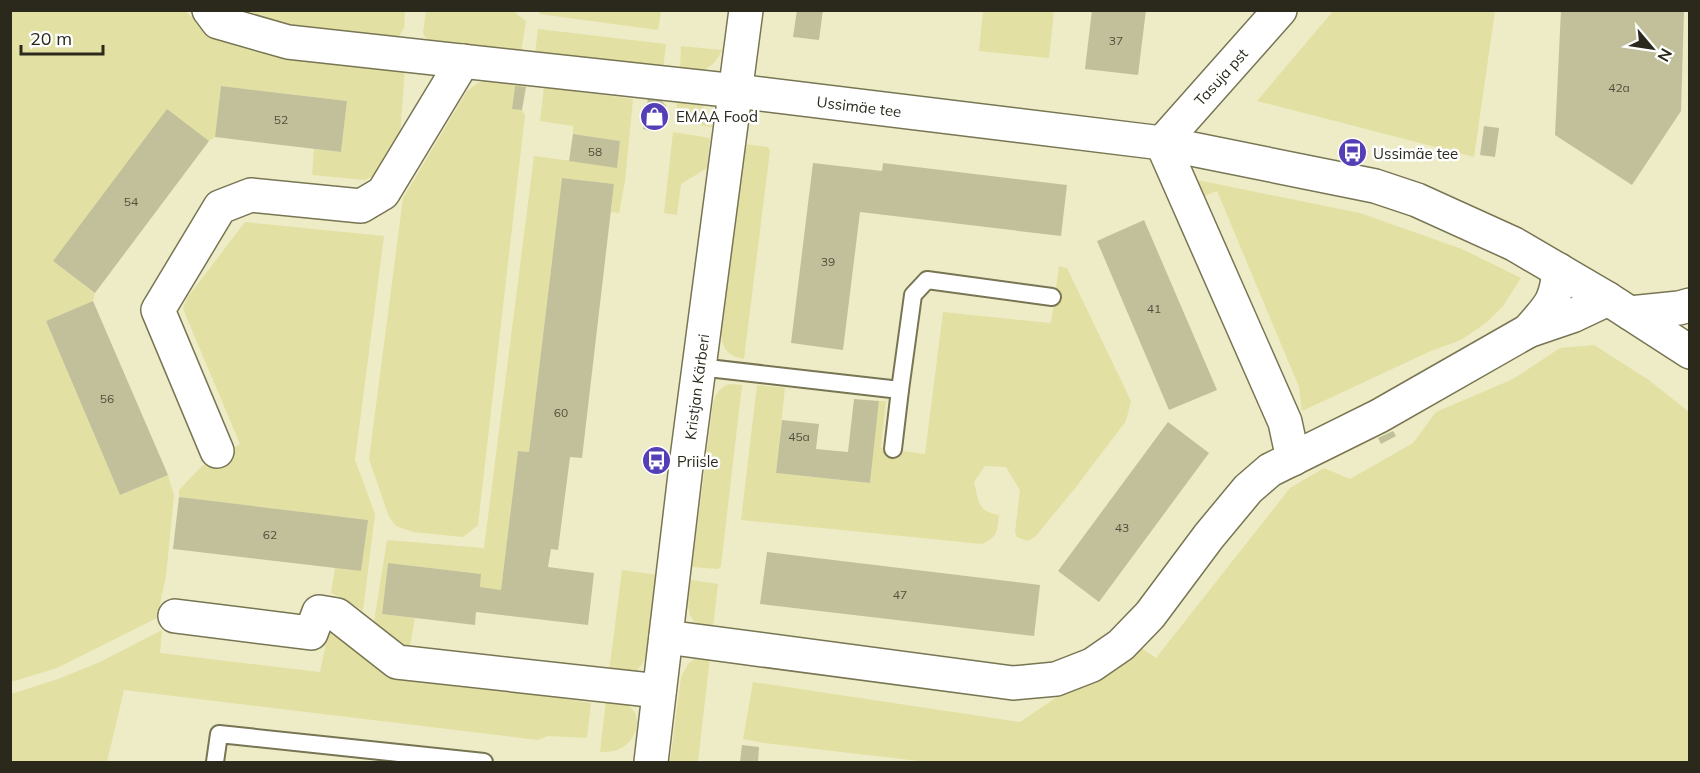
<svg xmlns="http://www.w3.org/2000/svg" width="1700" height="773" viewBox="0 0 1700 773" font-family="Mulish,sans-serif">
<style>
.green{fill:#e3e0a4}
.building{fill:#c1c09b}
.lines{fill:none;stroke-linecap:round;stroke-linejoin:round}
.service-casing{stroke:#777553;stroke-width:20}
.minor-casing{stroke:#777553;stroke-width:36}
.tertiary-casing{stroke:#777553;stroke-width:36}
.service{stroke:#fff;stroke-width:16}
.minor{stroke:#fff;stroke-width:33}
.tertiary{stroke:#fff;stroke-width:33}
.labels{text-anchor:middle;dominant-baseline:central;stroke-width:5;stroke-linejoin:round;paint-order:stroke}
.number-label{font-size:12px;fill:#504f3b}
.street-label{font-size:15px;fill:#2a291b;stroke:#fff}
.poi-label{font-size:15px;fill:#2a291b;stroke:#fff;text-anchor:start}
</style>
<rect width="100%" height="100%" fill="#eeecc6"/>
<g class="green">
<path d="M540,10H661V11L658,30L539,14Z"/>
<path d="M11,11H185L198,23L405,66L400,137L375,175L365,180L312,175L314,149L341,152L347,101L221,86L215,137L209,141L167,110L53,261L95,293L93,301L46,321L120,495L168,475L174,495L166,576L157,618L57,668L11,682Z"/>
<path d="M229,11H405L404,28L398,38L259,23Z"/>
<path d="M426,11H513L526,21L521,53L436,43L426,38L423,33Z"/>
<path d="M983,11H1054L1049,58L979,51Z"/>
<path d="M1333,11H1495L1474,157L1257,101Z"/>
<path d="M538,29L666,44L663,69L535,53Z"/>
<path d="M681,46L722,50C712,71 702,72 680,70Z"/>
<path d="M491,79L526,84V87L515,86L512,108L522,110L525,115L478,525L463,537L413,532L396,526L389,517L369,459L403,198L467,91L478,83Z"/>
<path d="M544,87L633,99L625,181L619,213L611,212L614,184L562,178L529,452L518,451L501,590L480,587L481,574L388,563L382,614L415,618L410,646L403,647L374,622L387,540L484,548L534,156L617,167L620,141L573,134V126L540,121Z"/>
<path d="M677,97C698,102 708,103 712,127L676,122Z"/>
<path d="M673,132L710,138L707,168L681,184L677,215L664,213Z"/>
<path d="M744,144L768,147L770,151L744,359C728,356 723,350 721,333Z"/>
<path d="M1192,179L1360,213L1462,249L1521,278L1503,306L1486,323L1461,340L1431,351L1302,411L1299,387L1217,191L1199,198Z"/>
<path d="M245,222L384,236L355,460L375,514L363,611L346,600L331,593L335,568L361,571L367,520L179,497V490L202,466L240,444L183,309L187,298Z"/>
<path d="M1059,266L1067,268L1131,401L1126,421L1076,487L1035,537L1028,541L1017,537L1015,532L1020,490L1006,467L985,466L974,482C979,502 977,511 999,515C997,531 998,537 982,544L741,520L757,385L785,388L776,473L870,483L879,401H886L881,448L925,454L943,312L1051,323Z"/>
<path d="M1594,345L1649,380L1689,412V762H927L764,743L743,739L753,682L1020,722L1135,644L1156,658L1290,488L1324,468L1350,479L1413,443L1436,412L1513,379L1560,348Z"/>
<path d="M730,384L742,385L721,566L718,569L692,567L713,404C715,394 720,387 730,384Z"/>
<path d="M622,570L658,575L648,650L645,660L635,673L609,672Z"/>
<path d="M691,580L718,584L713,628C682,626 688,603 691,580Z"/>
<path d="M329,629L336,630L375,666L390,672L591,703L587,738L548,736L538,740L124,690L107,762H11V694L58,679L100,662L162,630L160,653L320,672Z"/>
<path d="M702,657H710L698,762H670L681,677L688,664L696,658Z"/>
<path d="M606,700C614,702 623,702 629,706C645,718 635,743 619,749C613,752 606,752 600,752Z"/>
</g>
<g class="building">
<path d="M797,10H823L819,40L793,37Z"/>
<path d="M1092,10H1146L1138,75L1085,69Z"/>
<path d="M1561,10H1684L1681,111L1632,185L1555,135Z"/>
<path d="M221,86L347,101L341,152L215,137Z"/>
<path d="M515,86L526,87L522,110L512,109Z"/>
<path d="M648,98L661,100L666,106L662,126L655,131L643,129Z"/>
<path d="M167,109L209,141L95,293L53,261Z"/>
<path d="M1484,126L1499,128L1495,157L1480,155Z"/>
<path d="M573,134L620,141L617,168L569,161Z"/>
<path d="M813,163L882,171L883,163L1067,185L1061,236L860,212L843,350L791,343Z"/>
<path d="M562,178L614,184L582,458L570,457L558,550L551,549L548,567L594,573L588,625L476,612L475,625L382,614L388,563L481,574L480,587L501,590L518,451L529,452Z"/>
<path d="M1144,220L1217,390L1169,410L1097,241Z"/>
<path d="M93,301L168,475L120,495L46,321Z"/>
<path d="M854,399L879,401L870,483L776,473L782,420L819,424L816,449L848,452Z"/>
<path d="M1168,422L1209,453L1099,602L1058,571Z"/>
<path d="M1393,431L1396,436L1381,444L1378,438Z"/>
<path d="M179,497L368,520L361,571L173,549Z"/>
<path d="M767,552L1040,585L1034,636L760,604Z"/>
<path d="M742,745L759,747L758,762H740Z"/>
</g>
<g class="lines">
<defs>
<g id="service">
<path d="M699,367L900,390L913,295L927,280L1052,297"/>
<path d="M893,449L900,390"/>
<path d="M215,762L219,734L484,762"/>
</g>
<g id="minor">
<path d="M209,10L218,22L288,42L736,91"/>
<path d="M1280,10L1162,143L1285,422L1293,459"/>
<path d="M1528,331C1549,307 1556,303 1559,270"/>
<path d="M217,451L158,310L220,207L251,195L361,206L383,193L463,61"/>
<path d="M175,616L311,633L319,612L337,615L397,662L659,691"/>
<path d="M666,637L1013,683L1056,679L1092,665L1121,645L1150,615L1209,536L1248,489L1270,470L1379,416L1528,331L1572,316L1608,299"/>
</g>
<g id="tertiary">
<path id="s1" d="M736,91L1162,143L1375,186L1417,200L1514,244L1608,299L1690,352"/>
<path d="M1630,313L1679,308L1690,305"/>
<path id="s2" d="M651,762L686,466L746,10"/>
</g>
</defs>
<use href="#service" class="service-casing"/>
<use href="#minor" class="minor-casing"/>
<use href="#tertiary" class="tertiary-casing"/>
<use href="#service" class="service"/>
<use href="#minor" class="minor"/>
<use href="#tertiary" class="tertiary"/>
</g>
<defs>
<symbol id="shop-disc" viewBox="-11 -11 22 22"><circle r="9.5" fill="#553fb7" stroke="#fff"/><path d="M-5-2.5h2.3a2.7 3.5 0 0 1 5.4 0H5L5.5 6h-11ZM-1.5-2.5h3a1.5 2.3 0 0 0-3 0Z" fill="#fff"/></symbol>
<symbol id="bus-disc" viewBox="-11 -11 22 22"><circle r="9.5" fill="#553fb7" stroke="#fff"/><path d="M-5-6H5V4H4V6H2V4H-2V6H-4V4H-5ZM-3.5-4V0h7V-4ZM-3.5 1.2v1.5H-2V1.2ZM2 1.2v1.5H3.5V1.2Z" fill="#fff"/></symbol>
</defs>
<g fill-rule="evenodd">
<use href="#shop-disc" x="638" y="100" width="33" height="33"/>
<use href="#bus-disc" x="1336" y="136" width="33" height="33"/>
<use href="#bus-disc" x="640" y="444" width="33" height="33"/>
</g>
<g class="labels">
<g class="number-label">
<text x="1116" y="40">37</text>
<text x="1619" y="87">42a</text>
<text x="281" y="119">52</text>
<text x="595" y="151">58</text>
<text x="131" y="201">54</text>
<text x="828" y="261">39</text>
<text x="1154" y="308">41</text>
<text x="107" y="398">56</text>
<text x="561" y="412">60</text>
<text x="799" y="436">45a</text>
<text x="1122" y="527">43</text>
<text x="270" y="534">62</text>
<text x="900" y="594">47</text>
</g>
<g class="street-label">
<text transform="translate(1221 77) rotate(-48)">Tasuja pst</text>
<text stroke="none"><textPath href="#s1" startOffset="124">Ussimäe tee</textPath></text>
<text stroke="none"><textPath href="#s2" startOffset="378">Kristjan Kärberi</textPath></text>
</g>
<g class="poi-label">
<text x="676" y="116">EMAA Food</text>
<text x="1373" y="153">Ussimäe tee</text>
<text x="677" y="461">Priisle</text>
</g>
</g>
<rect width="1700" height="773" fill="none" stroke="#2a291b" stroke-width="24"/>
<g transform="translate(1652 48) rotate(119)" stroke="#ffffff" stroke-width="4.5" paint-order="stroke">
<path d="M0-4.5L10 22L0 15L-10 22Z" fill="#2a291b"/>
<text y="-9" font-size="16" font-weight="bold" text-anchor="middle" fill="#2a291b">N</text>
</g>
<path d="M21 45v9h82v-9" fill="none" stroke="#2a291b" stroke-width="3"/>
<text x="30" y="45" font-size="18" fill="#2a291b" stroke="#ffffff" stroke-width="4.5" paint-order="stroke">20 m</text>
</svg>
